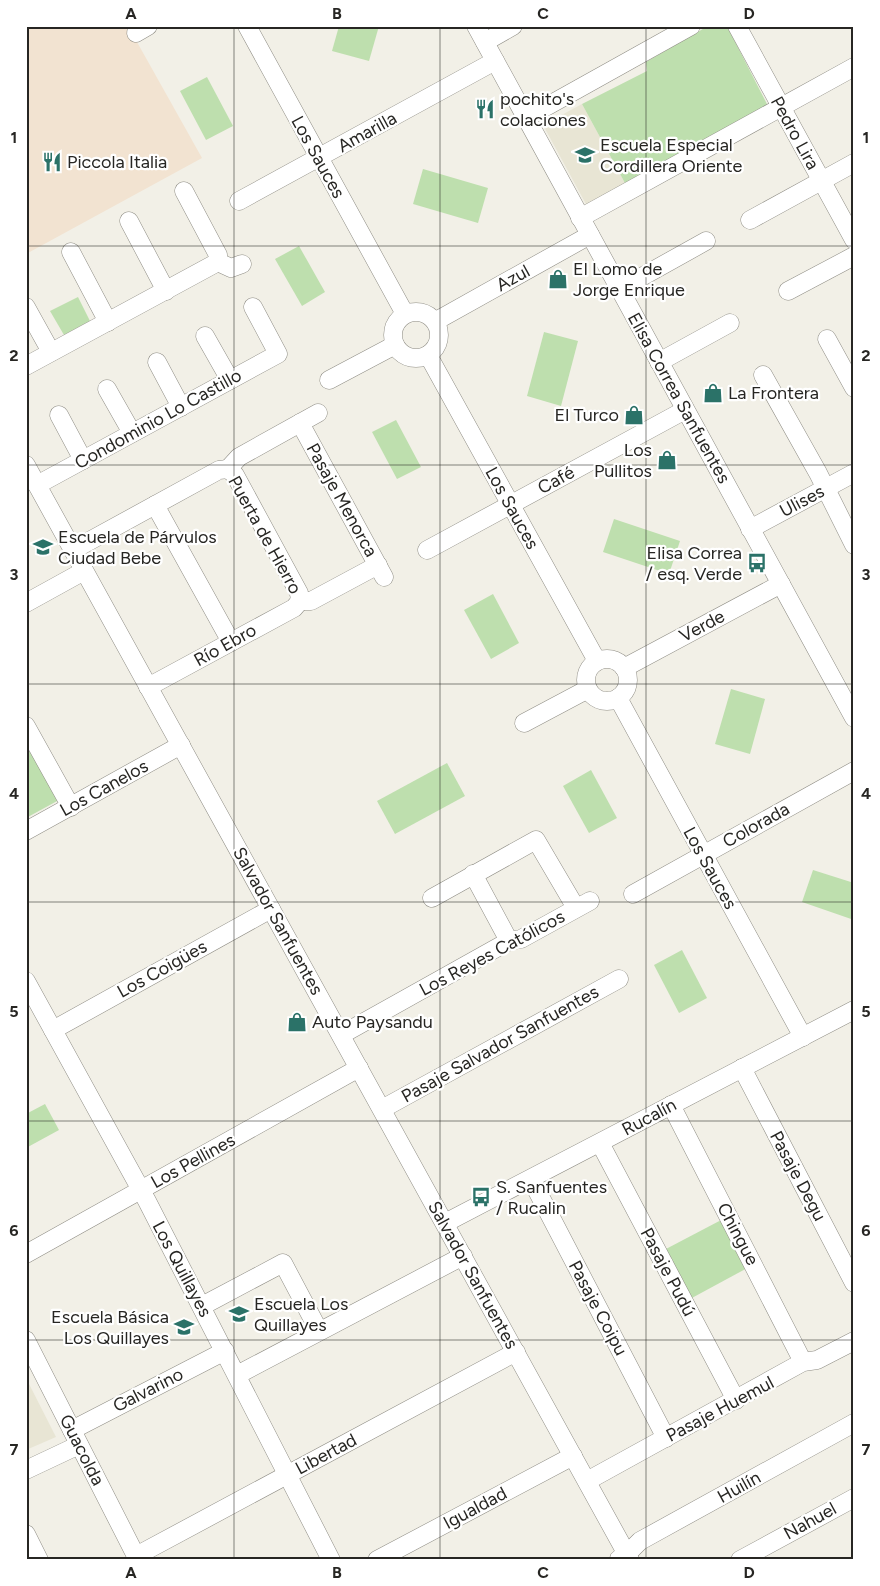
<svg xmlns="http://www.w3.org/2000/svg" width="880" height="1586" viewBox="0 0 880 1586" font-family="Figtree,sans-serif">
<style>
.commercial{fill:#f2e3d1}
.built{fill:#e8e5d4}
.green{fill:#bedfae}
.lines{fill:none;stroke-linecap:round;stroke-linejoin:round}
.minor-casing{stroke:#8f8d85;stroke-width:19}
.minor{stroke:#fff;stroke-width:18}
.grid{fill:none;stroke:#272623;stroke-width:1;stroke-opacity:0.55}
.labels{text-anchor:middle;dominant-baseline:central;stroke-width:4.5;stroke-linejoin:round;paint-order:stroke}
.poi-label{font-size:18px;fill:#272623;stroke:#fff;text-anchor:start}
.street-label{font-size:18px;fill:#272623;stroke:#fff}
.neatline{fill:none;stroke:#272623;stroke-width:2}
.grid-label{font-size:16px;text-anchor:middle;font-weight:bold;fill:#272623}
</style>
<rect width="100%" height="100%" fill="#f2f0e7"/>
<path class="commercial" d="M26,26H128L202,158L26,254Z"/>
<g class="built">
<path d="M582,104L626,185L587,206L543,125Z"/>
<path d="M26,1378L56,1437L26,1450Z"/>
</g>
<g class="green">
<path d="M339,26H379L369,61L332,51Z"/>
<path d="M708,26H727L768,106L626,185L582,104L647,71L646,62Z"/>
<path d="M207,77L233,126L206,140L180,91Z"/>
<path d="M423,169L488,188L478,223L413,204Z"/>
<path d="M299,246L325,292L302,306L275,259Z"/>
<path d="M78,297L90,321L64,335L50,311Z"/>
<path d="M544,332L578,341L561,406L527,396Z"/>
<path d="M396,420L421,467L397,479L372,432Z"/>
<path d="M614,519L680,541L669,574L603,552Z"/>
<path d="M493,594L519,643L491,659L464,610Z"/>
<path d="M731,689L765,699L750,754L715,744Z"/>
<path d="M26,740L59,800L26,818Z"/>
<path d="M447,763L465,796L395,834L377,801Z"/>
<path d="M591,770L617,818L589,833L563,786Z"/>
<path d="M813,870L854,883V920L802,902Z"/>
<path d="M682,950L707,998L679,1013L654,965Z"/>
<path d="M45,1104L59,1130L26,1148V1114Z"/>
<path d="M725,1218L751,1266L690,1299L664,1250Z"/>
</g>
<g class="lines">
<defs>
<g id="minor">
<path d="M247,26L405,314"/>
<path d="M476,26L854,718"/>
<path d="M737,26L854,240"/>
<path d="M136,33L148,26"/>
<path d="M485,42L513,26"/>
<path d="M526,118L691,26"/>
<path d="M184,191L218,255V262"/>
<path d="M239,201L495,61"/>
<path d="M580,218L854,67"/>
<path d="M750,220L854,163"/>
<path d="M129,221L166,291"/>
<path d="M71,252L108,322"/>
<path d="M218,262L231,268L242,264"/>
<path d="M620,289L706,241"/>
<path d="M788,291L854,256"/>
<path d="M26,307L51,352"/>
<circle cx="416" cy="335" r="23"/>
<path d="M436,321L590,235"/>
<path d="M205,336L230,380"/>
<path d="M827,339L854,388"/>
<path d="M428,355L597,661"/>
<path d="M157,362L181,407"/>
<path d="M659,362L730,323"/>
<path d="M26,366L218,262"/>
<path d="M763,375L818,473L854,545"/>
<path d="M329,380L395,345"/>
<path d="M107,389L132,433"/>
<path d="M59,415L83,460"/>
<path d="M300,423L384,577"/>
<path d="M26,465L630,1560"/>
<path d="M228,469L235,475L299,593L300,601"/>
<path d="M228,469L239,457L318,413"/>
<path d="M37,485L278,354L253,307"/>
<path d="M155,505L231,642"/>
<path d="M750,529L854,473"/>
<path d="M73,550L219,470L228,469"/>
<path d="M427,550L685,410"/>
<path d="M300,601H311L378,565"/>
<path d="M26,603L84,571"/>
<circle cx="607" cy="680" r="21"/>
<path d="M624,668L781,584"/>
<path d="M148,687L294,608L300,601"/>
<path d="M618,698L803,1037"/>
<path d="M524,723L588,689"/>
<path d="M26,726L71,807"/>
<path d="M26,831L181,745"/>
<path d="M473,874L509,941"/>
<path d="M633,894L854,771"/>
<path d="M432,898L536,840L576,908"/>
<path d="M26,981L147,1201L331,1560"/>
<path d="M53,1030L271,909"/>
<path d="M341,1035L509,941L521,939L590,901"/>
<path d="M742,1068L854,1283"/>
<path d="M671,1105L803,1362"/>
<path d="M382,1109L619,979"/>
<path d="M600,1143L736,1400"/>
<path d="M531,1179L666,1438"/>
<path d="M445,1223L854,1010"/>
<path d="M26,1254L359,1068"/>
<path d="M202,1306L283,1263L319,1331"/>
<path d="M26,1340L138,1560"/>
<path d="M237,1375L463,1256"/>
<path d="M72,1430L225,1351"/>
<path d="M26,1470L79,1445"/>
<path d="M587,1481L803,1362L817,1360L854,1341"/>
<path d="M26,1534L39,1560"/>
<path d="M136,1556L516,1352"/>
<path d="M619,1559L627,1554L640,1541L854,1423"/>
<path d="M377,1560L573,1456"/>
<path d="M740,1560L854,1498"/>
</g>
</defs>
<use href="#minor" class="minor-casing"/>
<use href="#minor" class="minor"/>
</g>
<path class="grid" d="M234,26V1560M440,26V1560M646,26V1560M26,246H854M26,465H854M26,684H854M26,902H854M26,1121H854M26,1340H854"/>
<defs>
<symbol id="restaurant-bare" viewBox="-9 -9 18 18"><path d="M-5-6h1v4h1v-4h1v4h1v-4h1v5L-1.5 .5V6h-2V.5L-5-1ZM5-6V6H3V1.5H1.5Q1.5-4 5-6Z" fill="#2b7268" stroke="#fff" stroke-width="2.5" paint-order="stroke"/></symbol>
<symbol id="school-bare" viewBox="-9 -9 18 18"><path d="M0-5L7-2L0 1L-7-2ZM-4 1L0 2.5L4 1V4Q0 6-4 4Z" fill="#2b7268" stroke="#fff" stroke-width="2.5" paint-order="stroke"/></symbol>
<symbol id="shop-bare" viewBox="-9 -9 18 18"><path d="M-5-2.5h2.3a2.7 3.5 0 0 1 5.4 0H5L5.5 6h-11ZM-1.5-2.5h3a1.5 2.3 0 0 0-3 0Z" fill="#2b7268" stroke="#fff" stroke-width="2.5" paint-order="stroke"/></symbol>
<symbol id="bus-bare" viewBox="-9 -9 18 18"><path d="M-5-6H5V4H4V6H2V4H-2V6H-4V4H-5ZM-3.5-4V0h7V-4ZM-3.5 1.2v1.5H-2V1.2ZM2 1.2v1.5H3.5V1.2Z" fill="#2b7268" stroke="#fff" stroke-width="2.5" paint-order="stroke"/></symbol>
</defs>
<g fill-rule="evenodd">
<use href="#restaurant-bare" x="471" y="95" width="28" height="28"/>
<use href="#school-bare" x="571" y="141" width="28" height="28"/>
<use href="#restaurant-bare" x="38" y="148" width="28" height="28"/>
<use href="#shop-bare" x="544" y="265" width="28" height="28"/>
<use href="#shop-bare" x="699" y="379" width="28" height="28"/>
<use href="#shop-bare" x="620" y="401" width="28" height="28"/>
<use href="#shop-bare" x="653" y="446" width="28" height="28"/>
<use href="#school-bare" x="29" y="533" width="28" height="28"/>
<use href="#bus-bare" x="743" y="549" width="28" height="28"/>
<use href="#shop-bare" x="283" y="1008" width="28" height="28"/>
<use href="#bus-bare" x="467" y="1183" width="28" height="28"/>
<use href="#school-bare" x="225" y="1300" width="28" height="28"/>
<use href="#school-bare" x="170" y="1313" width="28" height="28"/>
</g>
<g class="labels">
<g class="poi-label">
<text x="500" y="99">pochito's<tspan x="500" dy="21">colaciones</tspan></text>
<text x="600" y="145">Escuela Especial<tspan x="600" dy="21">Cordillera Oriente</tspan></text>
<text x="67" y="162">Piccola Italia</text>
<text x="573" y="269">El Lomo de<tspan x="573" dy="21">Jorge Enrique</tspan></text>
<text x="728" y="393">La Frontera</text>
<text x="619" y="415" text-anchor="end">El Turco</text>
<text x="652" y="450" text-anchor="end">Los<tspan x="652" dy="21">Pullitos</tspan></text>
<text x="58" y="537">Escuela de Párvulos<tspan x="58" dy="21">Ciudad Bebe</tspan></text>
<text x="742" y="553" text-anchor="end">Elisa Correa<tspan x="742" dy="21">/ esq. Verde</tspan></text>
<text x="312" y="1022">Auto Paysandu</text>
<text x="496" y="1187">S. Sanfuentes<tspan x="496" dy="21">/ Rucalin</tspan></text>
<text x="254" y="1304">Escuela Los<tspan x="254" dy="21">Quillayes</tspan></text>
<text x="169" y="1317" text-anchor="end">Escuela Básica<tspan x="169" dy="21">Los Quillayes</tspan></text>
</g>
<g class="street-label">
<text transform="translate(367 132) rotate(-29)">Amarilla</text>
<text transform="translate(795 133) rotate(61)">Pedro Lira</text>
<text transform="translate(318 157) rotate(61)">Los Sauces</text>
<text transform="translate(513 278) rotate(-29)">Azul</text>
<text transform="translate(679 398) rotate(61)">Elisa Correa Sanfuentes</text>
<text transform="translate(158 419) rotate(-29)">Condominio Lo Castillo</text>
<text transform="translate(556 480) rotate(-29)">Café</text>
<text transform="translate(342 500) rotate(61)">Pasaje Menorca</text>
<text transform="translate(802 501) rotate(-28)">Ulises</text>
<text transform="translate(512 508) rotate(61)">Los Sauces</text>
<text transform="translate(265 535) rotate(61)">Puerta de Hierro</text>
<text transform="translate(702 626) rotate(-28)">Verde</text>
<text transform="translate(225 645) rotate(-29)">Río Ebro</text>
<text transform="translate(104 788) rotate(-29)">Los Canelos</text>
<text transform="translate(756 825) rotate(-29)">Colorada</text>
<text transform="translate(710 868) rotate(61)">Los Sauces</text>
<text transform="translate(278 921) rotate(61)">Salvador Sanfuentes</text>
<text transform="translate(492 953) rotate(-28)">Los Reyes Católicos</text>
<text transform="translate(162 969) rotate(-29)">Los Coigües</text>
<text transform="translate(500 1044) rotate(-29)">Pasaje Salvador Sanfuentes</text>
<text transform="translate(649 1117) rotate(-28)">Rucalín</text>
<text transform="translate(193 1161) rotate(-29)">Los Pellines</text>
<text transform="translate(798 1176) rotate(62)">Pasaje Degu</text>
<text transform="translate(738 1234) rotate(62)">Chingue</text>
<text transform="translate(182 1269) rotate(62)">Los Quillayes</text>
<text transform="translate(668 1272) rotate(62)">Pasaje Pudú</text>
<text transform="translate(473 1275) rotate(61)">Salvador Sanfuentes</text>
<text transform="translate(598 1308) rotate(62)">Pasaje Coipu</text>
<text transform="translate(148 1390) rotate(-27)">Galvarino</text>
<text transform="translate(720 1409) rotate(-28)">Pasaje Huemul</text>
<text transform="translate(82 1450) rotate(63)">Guacolda</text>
<text transform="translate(326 1454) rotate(-28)">Libertad</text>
<text transform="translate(739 1487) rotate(-29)">Huilín</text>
<text transform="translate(475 1508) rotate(-28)">Igualdad</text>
<text transform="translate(810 1521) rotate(-29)">Nahuel</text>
</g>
</g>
<rect width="880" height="1586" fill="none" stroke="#ffffff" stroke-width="55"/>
<rect x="28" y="28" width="824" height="1530" class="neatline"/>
<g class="grid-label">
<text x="131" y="19">A</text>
<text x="337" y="19">B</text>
<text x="543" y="19">C</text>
<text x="749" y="19">D</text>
<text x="14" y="143">1</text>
<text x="866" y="143">1</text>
<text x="14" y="361">2</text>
<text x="866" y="361">2</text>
<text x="14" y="580">3</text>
<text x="866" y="580">3</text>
<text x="14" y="799">4</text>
<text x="866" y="799">4</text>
<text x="14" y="1017">5</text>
<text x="866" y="1017">5</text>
<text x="14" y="1236">6</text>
<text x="866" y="1236">6</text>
<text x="14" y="1455">7</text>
<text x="866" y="1455">7</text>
<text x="131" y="1578">A</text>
<text x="337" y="1578">B</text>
<text x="543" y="1578">C</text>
<text x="749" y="1578">D</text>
</g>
</svg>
